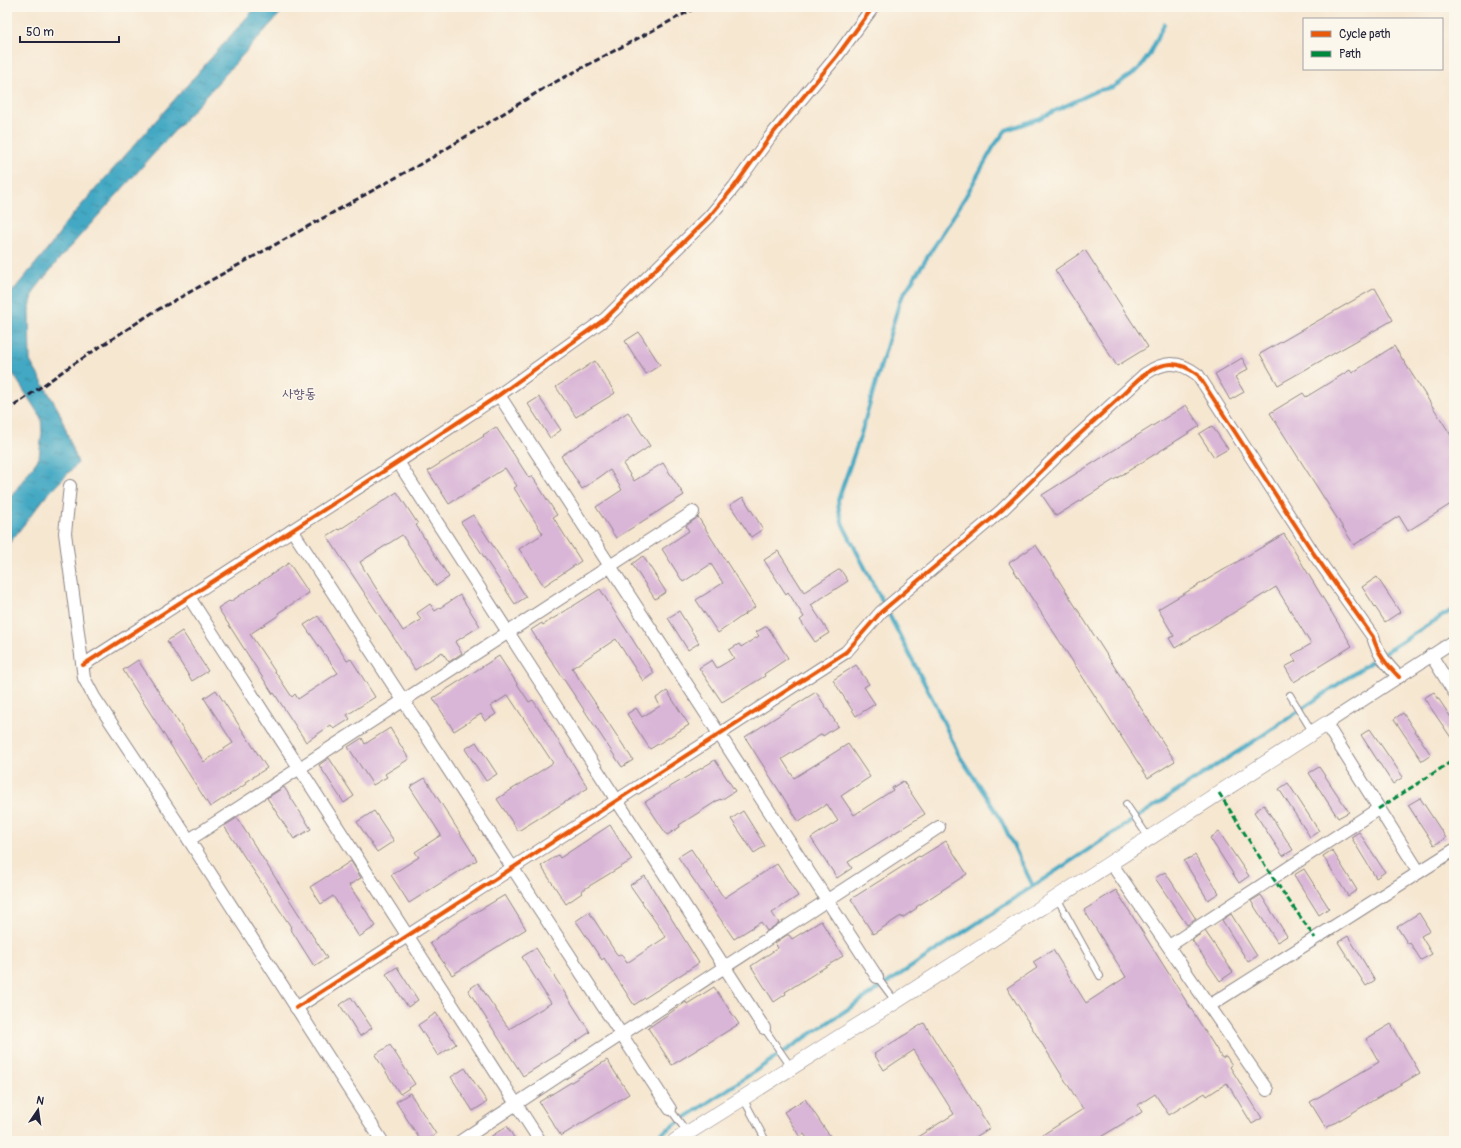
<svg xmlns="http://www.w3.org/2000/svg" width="1461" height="1148" viewBox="0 0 1461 1148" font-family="Pangolin,'Poor Story',sans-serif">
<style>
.water{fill:url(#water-ripples);stroke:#32657f}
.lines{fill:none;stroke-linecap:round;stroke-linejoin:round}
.stream{stroke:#43a8c3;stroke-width:4}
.building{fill:#d9b5d7}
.service-casing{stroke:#8c8486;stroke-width:8}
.minor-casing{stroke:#8c8486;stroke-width:14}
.tertiary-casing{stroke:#8c8486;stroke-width:16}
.service{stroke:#fff;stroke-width:6}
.minor{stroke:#fff;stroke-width:12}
.tertiary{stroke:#fff;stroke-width:15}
.rail{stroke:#22223b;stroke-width:3;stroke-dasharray:6 3;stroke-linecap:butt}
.quiet{stroke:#00873e;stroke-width:3;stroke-dasharray:6 3;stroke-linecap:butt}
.cycleway-casing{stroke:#fbf7ec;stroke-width:6}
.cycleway{stroke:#e8590c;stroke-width:4}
.labels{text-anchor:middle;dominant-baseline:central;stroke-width:3;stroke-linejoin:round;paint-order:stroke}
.quarter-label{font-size:14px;fill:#625572;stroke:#fbf7ec}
</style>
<defs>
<pattern id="water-ripples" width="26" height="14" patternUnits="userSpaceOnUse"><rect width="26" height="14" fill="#43a8c3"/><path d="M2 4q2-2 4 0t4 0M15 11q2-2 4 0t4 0" fill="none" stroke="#3888a0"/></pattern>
</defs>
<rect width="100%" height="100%" fill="#fbf7ec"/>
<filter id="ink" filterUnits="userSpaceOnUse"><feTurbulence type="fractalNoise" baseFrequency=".025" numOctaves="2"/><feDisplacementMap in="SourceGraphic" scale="8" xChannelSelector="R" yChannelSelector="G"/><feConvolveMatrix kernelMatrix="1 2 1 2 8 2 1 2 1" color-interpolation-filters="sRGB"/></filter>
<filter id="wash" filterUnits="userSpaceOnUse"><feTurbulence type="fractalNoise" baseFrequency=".012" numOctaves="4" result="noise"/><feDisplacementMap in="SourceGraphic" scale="16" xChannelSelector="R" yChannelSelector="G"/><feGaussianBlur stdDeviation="0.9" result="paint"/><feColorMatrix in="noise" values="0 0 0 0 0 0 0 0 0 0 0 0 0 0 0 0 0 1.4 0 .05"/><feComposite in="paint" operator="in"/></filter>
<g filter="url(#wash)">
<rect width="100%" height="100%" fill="#f6e7d1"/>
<path class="water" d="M256,7H286L60,258L34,291L29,311L30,361L59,411L78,463L47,495L7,546V502L39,458L42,432L41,418L7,364V298L51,245L60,233L63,226Z"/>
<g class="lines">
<g class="stream">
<path d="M1033,886L999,816L959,755L935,704L843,525L839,511L838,500L860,437L900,300L963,201L994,146L1006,130L1038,119L1096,91L1113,87L1138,70L1149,55L1164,24"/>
<path d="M650,1141C849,1009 1047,875 1248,745C1317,700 1383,651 1454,609"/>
</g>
</g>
<g id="blocks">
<g class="building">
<path d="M1085,250L1148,347L1117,366L1055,270Z"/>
<path d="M1375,288L1393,320L1278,385L1260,354Z"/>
<path d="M639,332L660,365L646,374L625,341Z"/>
<path d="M1394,346L1454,440V502L1408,531L1399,516L1354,545L1270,413L1303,393L1306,397L1350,370L1352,373Z"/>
<path d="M1242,358L1248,369L1235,377L1244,392L1230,400L1215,374Z"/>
<path d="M595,361L615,393L576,417L556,387Z"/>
<path d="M539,397L561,430L550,438L528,404Z"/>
<path d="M1186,405L1200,426L1056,516L1042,495Z"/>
<path d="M628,412L650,446L623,464L634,481L663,463L684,495L616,538L596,507L622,490L610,470L582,489L561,456Z"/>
<path d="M1212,426L1228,449L1214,457L1199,434Z"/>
<path d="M496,427L529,478L532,476L557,515L553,517L581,561L544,586L519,549L543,534L514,488L517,486L505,468L449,504L428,471L484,436L483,435Z"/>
<path d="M397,492L418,524L416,525L449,577L436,586L402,535L360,562L364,569L403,631L421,620L417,613L430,604L435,611L460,595L480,626L455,642L462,653L449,662L442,652L415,670L327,536L338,529L339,530Z"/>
<path d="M743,497L763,529L751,537L730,505Z"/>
<path d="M473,515L526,597L515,604L461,522Z"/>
<path d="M698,517L755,607L718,633L696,600L723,583L711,564L683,582L662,549L689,531L686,526Z"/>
<path d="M1284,534L1352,646L1294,682L1285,667L1296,661L1292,655L1311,644L1276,587L1175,648L1169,638L1174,636L1158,609Z"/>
<path d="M1036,545L1175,761L1148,778L1009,563Z"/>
<path d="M778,551L804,592L840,569L848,581L811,605L829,633L815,642L800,620L804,617L788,592L786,594L764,560Z"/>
<path d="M643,556L666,592L655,599L632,564Z"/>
<path d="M289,563L309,593L278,613L279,615L250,634L292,697L295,694L298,699L338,673L304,625L318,616L347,661L351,659L375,697L347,715L350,719L334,729L331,725L306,742L274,693L273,694L218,608L229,601L230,602Z"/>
<path d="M1377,577L1400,612L1385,622L1362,587Z"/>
<path d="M600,589L654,673L643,681L616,639L572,668L633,760L622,767L531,630L542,623L543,625Z"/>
<path d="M679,611L699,643L688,650L668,618Z"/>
<path d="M767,626L788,658L764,674L765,676L722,702L699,668L712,660L717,668L734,658L729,650L739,644L741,647L759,636L756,632Z"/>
<path d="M182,631L208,671L192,681L167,641Z"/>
<path d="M499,656L529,702L533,700L588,788L518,831L497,799L553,763L508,695L491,706L496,714L485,721L481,714L454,731L433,698Z"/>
<path d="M138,660L204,762L233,743L204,698L216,690L267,768L245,782L246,784L210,807L123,670Z"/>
<path d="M856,665L869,684L864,687L875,704L856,716L833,680Z"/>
<path d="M667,691L689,725L650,749L627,714L636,708L642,717L660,706L656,698Z"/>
<path d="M816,692L838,726L823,736L822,734L782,759L794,778L848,744L870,777L841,796L854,815L893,790L892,788L903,781L925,814L848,862L852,868L837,878L811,838L838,821L827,804L799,822L745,737Z"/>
<path d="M1434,692L1454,722V742L1424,698Z"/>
<path d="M1403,713L1431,755L1422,761L1394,719Z"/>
<path d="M390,728L409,759L385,774L387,777L373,785L348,747L362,738L365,744Z"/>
<path d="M1370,729L1403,777L1393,784L1361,735Z"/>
<path d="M476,742L497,774L486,781L465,749Z"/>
<path d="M329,758L354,796L344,803L319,765Z"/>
<path d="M715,760L735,791L721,800L720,799L679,825L680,827L667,835L645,802Z"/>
<path d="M1319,767L1349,812L1338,818L1309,773Z"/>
<path d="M425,778L477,860L409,903L391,875L419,857L415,852L441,835L410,787Z"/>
<path d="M1288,783L1319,831L1310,837L1279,789Z"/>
<path d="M284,787L311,829L294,839L267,798Z"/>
<path d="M1420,798L1446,838L1434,845L1408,805Z"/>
<path d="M1264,805L1293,850L1283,856L1254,812Z"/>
<path d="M374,811L394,841L377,852L357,822Z"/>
<path d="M743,811L765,846L754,853L731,819Z"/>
<path d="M237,818L327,958L314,966L290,928L291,927L224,826Z"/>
<path d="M610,825L632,860L581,891L582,893L566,904L541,866L558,855L560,858Z"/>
<path d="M1219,832L1249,876L1239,883L1210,838Z"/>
<path d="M1359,832L1385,872L1376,878L1351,837Z"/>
<path d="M946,841L967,874L916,907L917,908L902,918L901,916L873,934L851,899L919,856L920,857Z"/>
<path d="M691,849L724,898L777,864L798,896L772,913L779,923L767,931L761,922L734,939L678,857Z"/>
<path d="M1332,850L1357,890L1348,896L1323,856Z"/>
<path d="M1195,855L1219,893L1208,900L1184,861Z"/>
<path d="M351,861L361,878L349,885L376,926L359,937L333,896L321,904L310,887Z"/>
<path d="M1304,869L1329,908L1319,915L1294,875Z"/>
<path d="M1165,872L1196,919L1187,925L1155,878Z"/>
<path d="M645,876L699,963L634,1005L604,958L602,960L576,921L589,912L618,956L621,954L627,963L666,937L630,885Z"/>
<path d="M1116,890L1222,1058L1226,1056L1232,1065L1230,1067L1262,1118L1252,1124L1227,1083L1207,1096L1205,1093L1169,1115L1155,1094L1138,1105L1142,1112L1094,1141H1033L1083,1109L1007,988L1037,968L1033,962L1053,950L1086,1003L1126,977L1084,910Z"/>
<path d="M505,895L526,929L452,975L430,943L461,921Z"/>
<path d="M1261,895L1287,936L1277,942L1251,901Z"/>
<path d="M1419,913L1430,931L1421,936L1432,954L1421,960L1410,943L1408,944L1397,927Z"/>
<path d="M1231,914L1257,956L1248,962L1222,920Z"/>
<path d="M821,921L843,956L785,992L786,994L774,1002L751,966L778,948L775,943L787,935H789L792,939Z"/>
<path d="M1205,931L1233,972L1220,981L1192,940Z"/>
<path d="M1348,936L1375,980L1366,986L1338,942Z"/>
<path d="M536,948L590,1032L562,1051V1052L523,1076L468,990L478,983L509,1029L551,1003L522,957Z"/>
<path d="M397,967L418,1000L408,1007L386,974Z"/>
<path d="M714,987L739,1024L672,1065L648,1028L686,1002L687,1004Z"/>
<path d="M351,997L372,1028L360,1036L340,1005Z"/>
<path d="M436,1013L456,1044L438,1056L418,1025Z"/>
<path d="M924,1023L990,1128L969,1141H911L954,1114L914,1050L884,1070L874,1054Z"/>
<path d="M1391,1024L1420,1073L1326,1128L1310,1102L1379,1062L1366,1039Z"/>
<path d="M390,1045L415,1084L400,1094L375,1055Z"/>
<path d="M607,1060L629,1094L561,1136L539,1102Z"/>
<path d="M465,1068L487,1102L473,1111L451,1077Z"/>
<path d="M410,1093L436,1134L426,1141H421L396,1102Z"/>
<path d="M805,1099L825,1129L834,1141H809L804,1134L800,1137L784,1112Z"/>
<path d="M507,1126L516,1141H484Z"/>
</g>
</g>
</g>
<g filter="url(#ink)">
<use href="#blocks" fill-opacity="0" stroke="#8c8486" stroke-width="1"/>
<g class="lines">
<defs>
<g id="service">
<path d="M1290,695L1313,733"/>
<path d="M1126,804L1149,838"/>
<path d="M1057,898L1100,976"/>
<path d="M877,977L895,1001"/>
<path d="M764,1028L791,1067"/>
<path d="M743,1098L766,1141"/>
<path d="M670,1109L687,1132"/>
</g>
<g id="minor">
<path d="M499,395L877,977"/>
<path d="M398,462L764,1028"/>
<path d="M70,486L65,533L84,678L94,697L189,840L382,1141"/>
<path d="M292,530L670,1109"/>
<path d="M189,597L540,1141"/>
<path d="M1431,655L1454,692"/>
<path d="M83,665L398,462L499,395L605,319L709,217L734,187L770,137L837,56L873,7"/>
<path d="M189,840L693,512"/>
<path d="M1111,863L1267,1090"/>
<path d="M1419,872L1326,724L1454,641"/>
<path d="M1169,946L1378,809"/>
<path d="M1209,1006L1454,850"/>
<path d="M296,1008L846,652L881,612L1002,510L1069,444L1145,374C1164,361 1179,360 1198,375L1314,554L1373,637C1378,654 1386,664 1399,677"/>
<path d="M461,1141C619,1034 780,932 939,827"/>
</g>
<path id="tertiary" d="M675,1141L895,1002L1326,724"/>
</defs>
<use href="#service" class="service-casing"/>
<use href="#minor" class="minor-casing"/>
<use href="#tertiary" class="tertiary-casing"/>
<use href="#service" class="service"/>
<use href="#minor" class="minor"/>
<use href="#tertiary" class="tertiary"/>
<path class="rail" d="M7,411L66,369L152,313L433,157L546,87L697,7"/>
<g class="quiet">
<path d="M1219,793L1273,878L1315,938"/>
<path d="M1378,809L1454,760"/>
</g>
<defs>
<g id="cycleway">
<path d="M83,665L398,462L499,395L605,319L709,217L734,187L770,137L837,56L873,7"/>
<path d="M296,1008L846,652L881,612L1002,510L1069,444L1145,374C1164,361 1179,360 1198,375L1314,554L1373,637C1378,654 1386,664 1399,677"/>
</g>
</defs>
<use href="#cycleway" class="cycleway-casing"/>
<use href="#cycleway" class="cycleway"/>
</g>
</g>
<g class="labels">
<g class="quarter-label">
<text x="299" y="393">사향동</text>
</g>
</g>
<rect width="1461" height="1148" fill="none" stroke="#fbf7ec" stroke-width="24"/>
<rect x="1303" y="18" width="140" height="52" fill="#fbf7ec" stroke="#a4a2a5"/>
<rect x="1311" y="31" width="20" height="6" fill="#e8590c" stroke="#a4a2a5"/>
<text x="1339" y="38" font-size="12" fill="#22223b">Cycle path</text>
<rect x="1311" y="51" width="20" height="6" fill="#00873e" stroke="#a4a2a5"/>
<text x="1339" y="58" font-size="12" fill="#22223b">Path</text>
<g transform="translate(38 1110) rotate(13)" stroke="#fbf7ec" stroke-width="3" paint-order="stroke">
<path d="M0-3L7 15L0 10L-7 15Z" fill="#22223b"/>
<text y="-6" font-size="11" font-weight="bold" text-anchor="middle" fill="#22223b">N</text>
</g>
<path d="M20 36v6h99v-6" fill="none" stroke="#22223b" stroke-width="2"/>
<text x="26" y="36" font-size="12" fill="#22223b" stroke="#fbf7ec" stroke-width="3" paint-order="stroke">50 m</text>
</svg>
